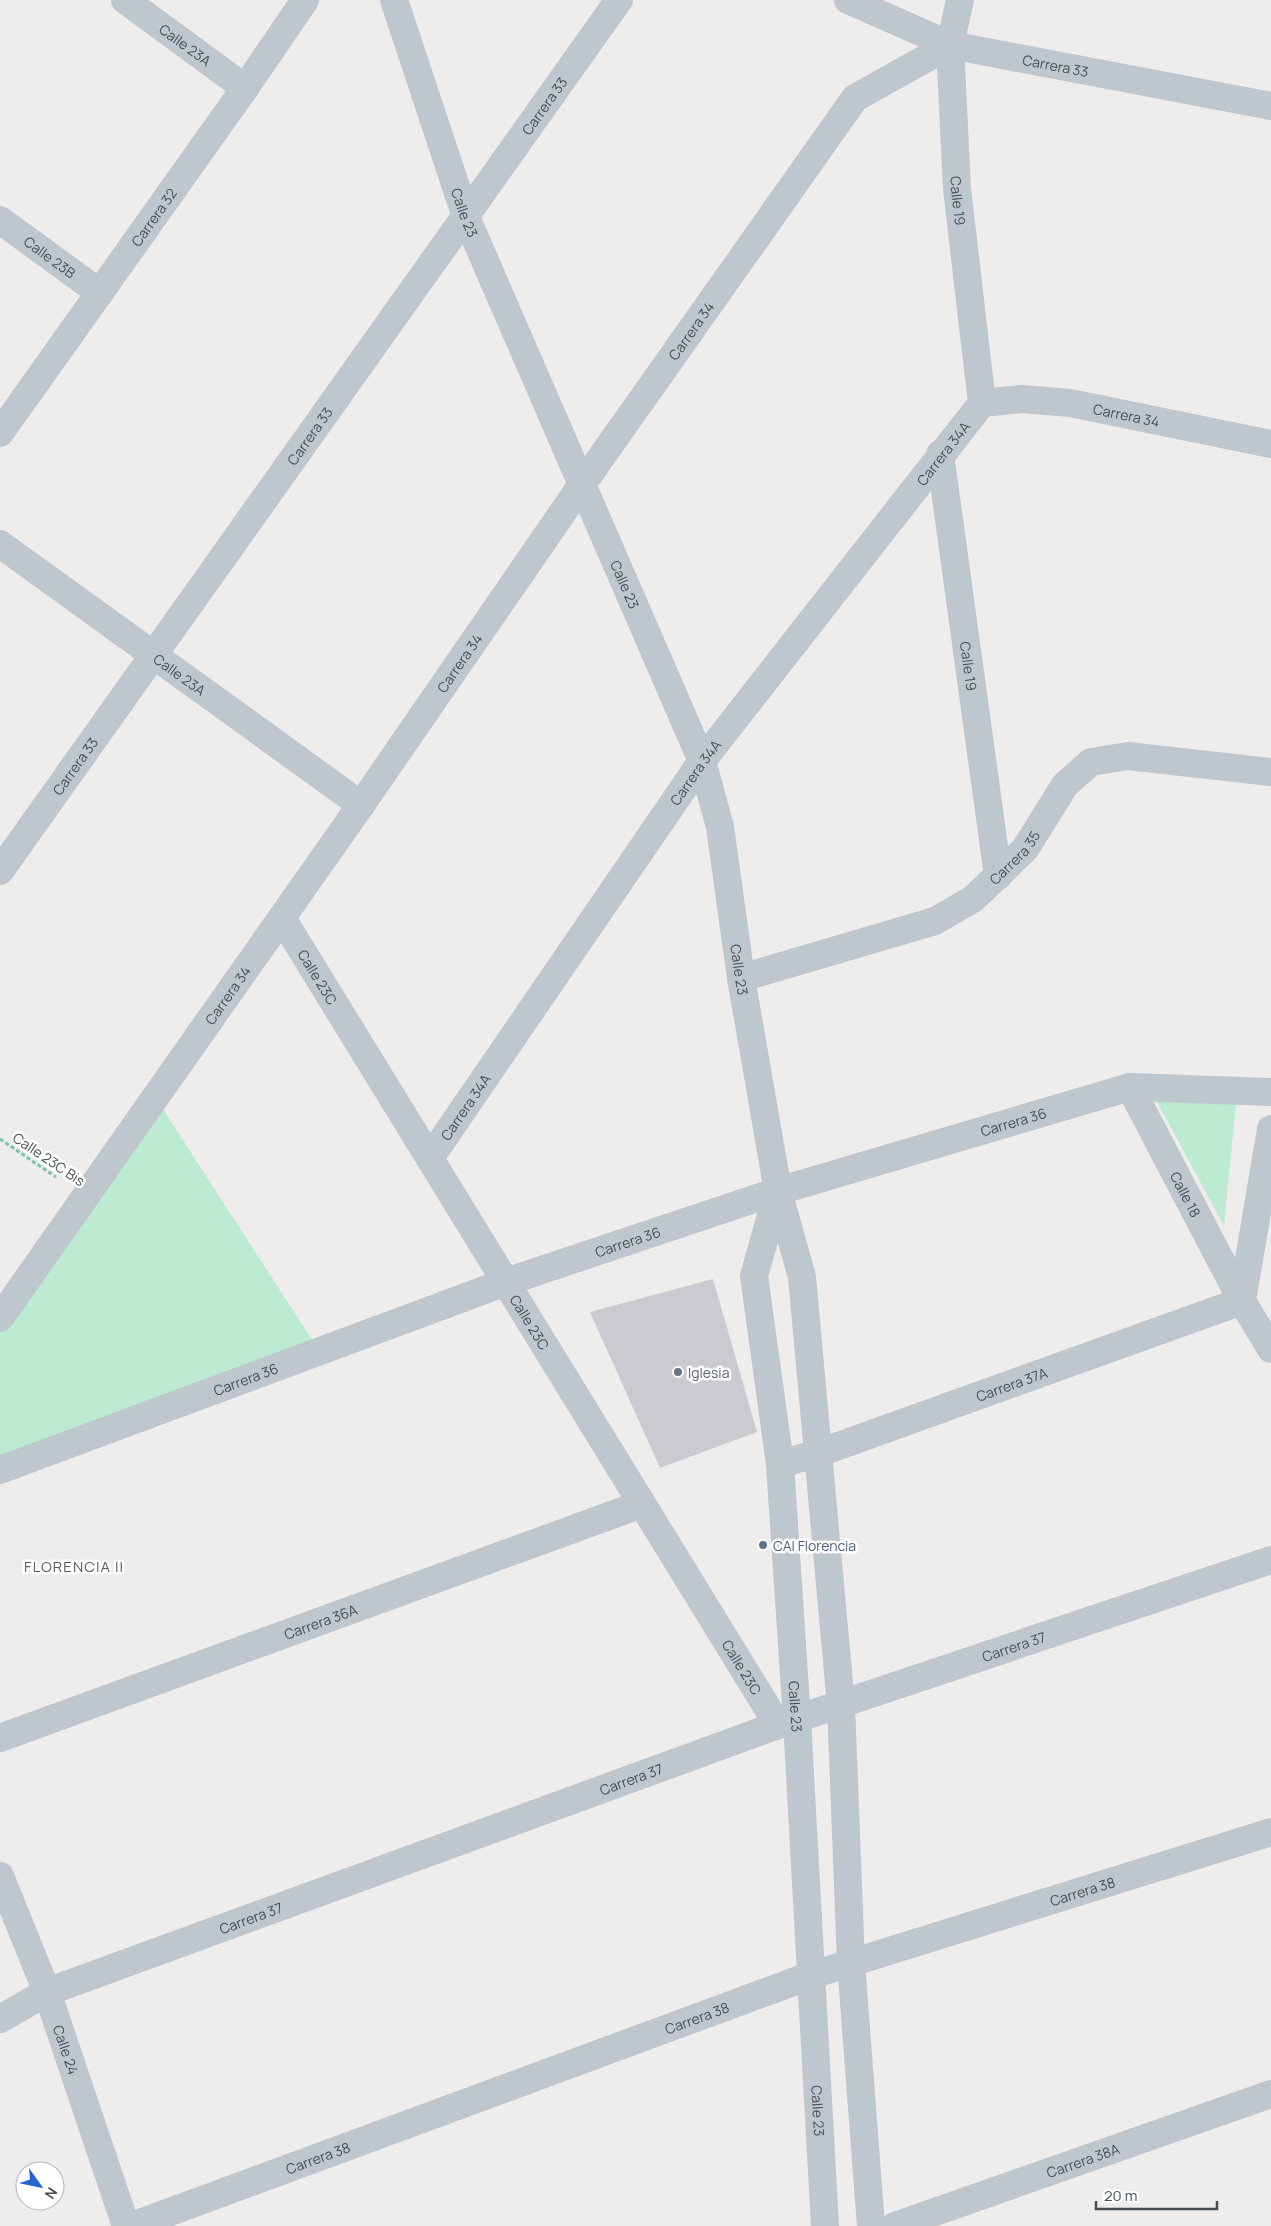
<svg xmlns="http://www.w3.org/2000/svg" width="1271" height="2226" viewBox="0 0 1271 2226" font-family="Manrope,sans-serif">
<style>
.park{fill:#bcebd1}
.building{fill:#cacbd1}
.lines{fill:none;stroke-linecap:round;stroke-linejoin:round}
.path{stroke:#76c7a4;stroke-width:3;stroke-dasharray:4 2.5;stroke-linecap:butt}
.minor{stroke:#bec6ce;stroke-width:28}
.worship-dot{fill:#6b7280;stroke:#fff;stroke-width:2}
.service-dot{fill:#5c6f8a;stroke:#fff;stroke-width:2}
.labels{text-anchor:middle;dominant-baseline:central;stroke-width:5;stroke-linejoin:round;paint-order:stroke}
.street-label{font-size:14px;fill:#464e58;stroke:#fff}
.worship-label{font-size:14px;fill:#5b616d;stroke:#fff;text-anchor:start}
.service-label{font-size:14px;fill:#4e5e75;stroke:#fff;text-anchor:start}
.neighbourhood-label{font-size:15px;letter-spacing:1px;fill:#595c61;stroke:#fff}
</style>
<rect width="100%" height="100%" fill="#efecec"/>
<g class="park">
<path d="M155,1097L320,1352L0,1470V1318Z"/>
<path d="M1156,1100L1236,1104L1224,1226Z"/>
</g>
<path class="building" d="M713,1279L757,1432L660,1468L590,1312Z"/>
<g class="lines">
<path class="path" d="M0,1139L56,1177"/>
<g class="minor">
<path id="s1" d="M125,0L245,88"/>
<path id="s2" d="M394,0L466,217L702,761L720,827L741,978L778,1191L802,1277L841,1705L851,1963L871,2226"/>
<path id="s3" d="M848,0L950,45L1271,106"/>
<path id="s4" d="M960,0L950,45L957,189L982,403"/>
<path id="s5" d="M0,220L100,293"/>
<path id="s6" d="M982,403L1022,399L1070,403L1271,444"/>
<path id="s7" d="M0,433L245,88L305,0"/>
<path id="s8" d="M940,454L998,876"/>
<path id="s9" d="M0,544L361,805"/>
<path id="s10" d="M0,871L619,0"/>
<path id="s11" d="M282,918L778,1725"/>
<path id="s12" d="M741,978L935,921L973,899L1025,849L1065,785L1091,762L1128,756L1271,772"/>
<path id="s13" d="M1130,1087L1242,1301L1271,1349"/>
<path id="s14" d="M430,1158L702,761L982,403"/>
<path id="s15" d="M778,1191L754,1276L780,1464L797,1720L825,2226"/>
<path id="s16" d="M0,1318L361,805L583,483L855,98L950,45"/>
<path id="s17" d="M780,1464L819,1453L1242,1301L1271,1129"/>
<path id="s18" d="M0,1470L506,1282L778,1191L1130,1087L1271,1092"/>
<path id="s19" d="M0,1738L642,1504"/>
<path id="s20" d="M0,1876L47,1992L126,2226"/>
<path id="s21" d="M0,2019L47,1992L778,1725L1271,1560"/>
<path id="s22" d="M132,2226L812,1975L1271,1832"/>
<path id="s23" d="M895,2226L1271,2094"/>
</g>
</g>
<circle class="worship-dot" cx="678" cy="1372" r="5"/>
<circle class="service-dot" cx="763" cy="1545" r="5"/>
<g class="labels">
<g class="street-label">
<text stroke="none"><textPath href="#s1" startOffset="75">Calle 23A</textPath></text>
<text stroke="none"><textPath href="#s3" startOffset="219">Carrera 33</textPath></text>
<text stroke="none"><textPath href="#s10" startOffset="939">Carrera 33</textPath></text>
<text stroke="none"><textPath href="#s4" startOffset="202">Calle 19</textPath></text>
<text stroke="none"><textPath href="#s2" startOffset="224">Calle 23</textPath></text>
<text stroke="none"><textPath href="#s7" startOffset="265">Carrera 32</textPath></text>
<text stroke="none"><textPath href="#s5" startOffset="62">Calle 23B</textPath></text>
<text stroke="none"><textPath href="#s16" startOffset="1205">Carrera 34</textPath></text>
<text stroke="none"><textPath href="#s6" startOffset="146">Carrera 34</textPath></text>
<text stroke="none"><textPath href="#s10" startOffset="534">Carrera 33</textPath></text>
<text stroke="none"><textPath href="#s14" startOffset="872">Carrera 34A</textPath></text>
<text stroke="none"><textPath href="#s2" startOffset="629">Calle 23</textPath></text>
<text stroke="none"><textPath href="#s16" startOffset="800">Carrera 34</textPath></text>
<text stroke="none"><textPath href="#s8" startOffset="214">Calle 19</textPath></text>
<text stroke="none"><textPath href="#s9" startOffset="222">Calle 23A</textPath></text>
<text stroke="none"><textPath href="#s10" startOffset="129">Carrera 33</textPath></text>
<text stroke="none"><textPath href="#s14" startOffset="468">Carrera 34A</textPath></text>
<text stroke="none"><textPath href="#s12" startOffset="305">Carrera 35</textPath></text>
<text stroke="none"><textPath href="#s2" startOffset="1034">Calle 23</textPath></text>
<text stroke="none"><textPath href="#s11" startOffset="69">Calle 23C</textPath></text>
<text stroke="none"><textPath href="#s16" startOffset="395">Carrera 34</textPath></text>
<text stroke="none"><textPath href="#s14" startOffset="62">Carrera 34A</textPath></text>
<text stroke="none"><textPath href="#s18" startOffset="1072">Carrera 36</textPath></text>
<text transform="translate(49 1159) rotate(34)">Calle 23C Bis</text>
<text stroke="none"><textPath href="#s13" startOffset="121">Calle 18</textPath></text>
<text stroke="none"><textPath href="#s18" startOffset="668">Carrera 36</textPath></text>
<text stroke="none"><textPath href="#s11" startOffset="474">Calle 23C</textPath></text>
<text stroke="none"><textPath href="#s18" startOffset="262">Carrera 36</textPath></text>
<text stroke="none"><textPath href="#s17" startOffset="245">Carrera 37A</textPath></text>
<text stroke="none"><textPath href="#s19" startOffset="341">Carrera 36A</textPath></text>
<text stroke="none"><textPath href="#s21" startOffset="1081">Carrera 37</textPath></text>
<text stroke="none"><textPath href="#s11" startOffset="879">Calle 23C</textPath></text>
<text stroke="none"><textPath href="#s15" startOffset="521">Calle 23</textPath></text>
<text stroke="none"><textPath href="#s21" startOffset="676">Carrera 37</textPath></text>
<text stroke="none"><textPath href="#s22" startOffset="1008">Carrera 38</textPath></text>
<text stroke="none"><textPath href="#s21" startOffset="271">Carrera 37</textPath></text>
<text stroke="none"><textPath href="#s22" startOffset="602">Carrera 38</textPath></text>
<text stroke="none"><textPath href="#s20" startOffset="186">Calle 24</textPath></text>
<text stroke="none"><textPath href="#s15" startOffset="926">Calle 23</textPath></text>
<text stroke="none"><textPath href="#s22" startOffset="198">Carrera 38</textPath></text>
<text stroke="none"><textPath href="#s23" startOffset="199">Carrera 38A</textPath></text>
</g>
<g class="worship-label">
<text x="688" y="1372">Iglesia</text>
</g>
<g class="service-label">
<text x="773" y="1545">CAI Florencia</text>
</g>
<g class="neighbourhood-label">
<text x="74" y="1566">FLORENCIA II</text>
</g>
</g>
<g transform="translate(40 2186) rotate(123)"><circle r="24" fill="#ffffff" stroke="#b5b8bc"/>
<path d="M0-4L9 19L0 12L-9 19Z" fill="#2365d1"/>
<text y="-8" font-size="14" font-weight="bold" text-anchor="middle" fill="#464e58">N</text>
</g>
<path d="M1096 2201v8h121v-8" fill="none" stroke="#464e58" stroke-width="2.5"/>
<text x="1104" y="2201" font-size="15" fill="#464e58" stroke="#ffffff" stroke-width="4" paint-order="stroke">20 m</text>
</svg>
